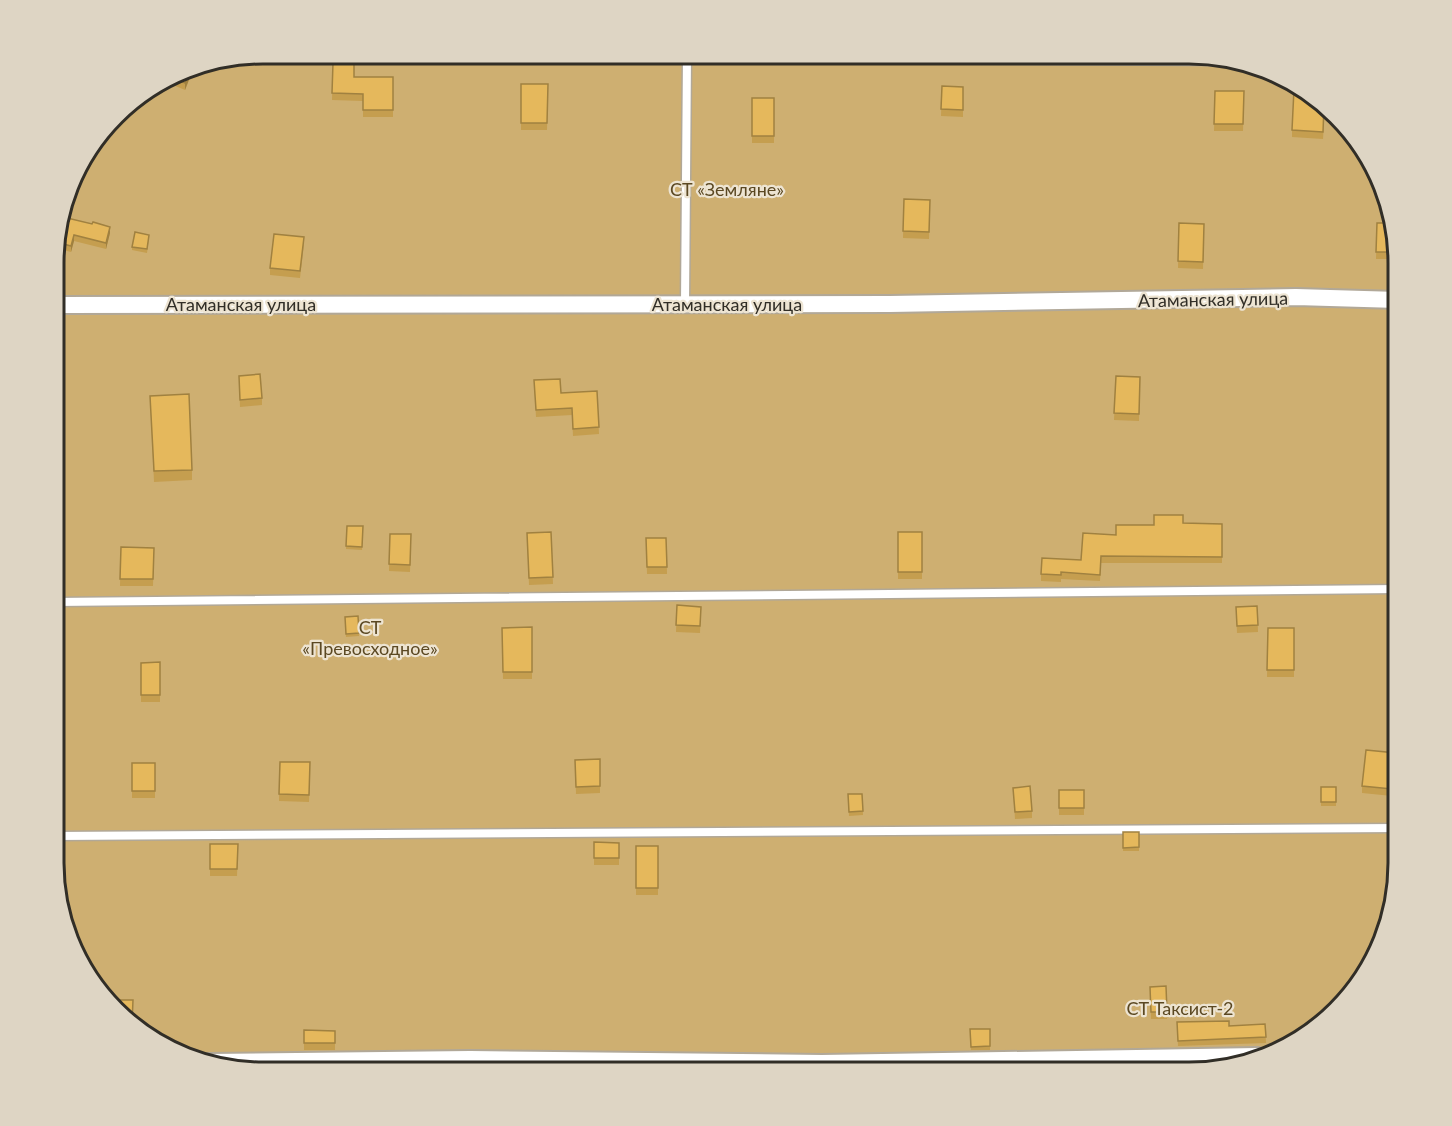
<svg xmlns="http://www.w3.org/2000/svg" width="1452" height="1126" viewBox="0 0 1452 1126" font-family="Lato,sans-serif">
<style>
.green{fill:#ceaf71}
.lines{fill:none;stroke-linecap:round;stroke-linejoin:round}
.lane-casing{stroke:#b1a898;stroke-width:11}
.street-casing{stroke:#b1a898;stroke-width:20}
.lane{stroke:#fff;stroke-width:8}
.street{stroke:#fff;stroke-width:16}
.wall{fill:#c59e4f}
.shaded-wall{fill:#a08140}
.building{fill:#e5b85c;stroke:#a08140;stroke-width:1.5}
.labels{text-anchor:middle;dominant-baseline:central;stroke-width:4.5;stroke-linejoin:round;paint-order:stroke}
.park-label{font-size:18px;fill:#5b4822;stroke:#ede4d2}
.street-label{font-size:18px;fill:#312e27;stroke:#ede4d2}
.rim{fill:none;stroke:#312e27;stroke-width:3}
</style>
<rect width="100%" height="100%" fill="#ede4d2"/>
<path class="green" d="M264,54H1201L1268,70L1326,106L1376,171L1398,264V876L1382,942L1346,1000L1281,1050L1188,1072H251L184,1056L126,1020L76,955L54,876L56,236L82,159L126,106L196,65Z"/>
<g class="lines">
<defs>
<g id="lane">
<path d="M573,54L687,58L1229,61"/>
<path d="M685,304L687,55"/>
<path d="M55,602L1398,589"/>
<path d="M55,836L1398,828"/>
</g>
<g id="street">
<path d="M56,305L890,304L1296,297L1398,300"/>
<path d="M209,1062L470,1059L822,1063L1258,1056"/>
</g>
</defs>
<use href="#lane" class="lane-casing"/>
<use href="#street" class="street-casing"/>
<use href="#lane" class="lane"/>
<use href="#street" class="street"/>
</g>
<g class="wall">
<path d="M333,63L354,77H393V117H363V101L332,100Z"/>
<path d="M194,66L185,90L166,82Z"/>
<path d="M521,84H548L547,130H521Z"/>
<path d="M942,86L963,87V117L941,116Z"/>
<path d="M1215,91H1244L1243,131H1214Z"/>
<rect x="752" y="98" width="22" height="45"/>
<path d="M1325,105L1323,139L1292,137V130Z"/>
<path d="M904,199L930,200L929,239L903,238Z"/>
<path d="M1179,223L1204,224L1203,269L1178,268Z"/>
<path d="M1377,223H1389L1397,259H1376Z"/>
<path d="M92,224L110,233L106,249L74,241L71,252L56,248V236Z"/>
<path d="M149,238L147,253L132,250V247Z"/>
<path d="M304,244L300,278L270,275V268Z"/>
<path d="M239,376L262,398V405L240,407Z"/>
<path d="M1116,376L1140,377L1139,421L1114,420Z"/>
<path d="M534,380L561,393L597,391L599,434L573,436L572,415L536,417Z"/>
<path d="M150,396L192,470V480L154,482Z"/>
<path d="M1183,523L1222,524V563H1101L1100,581L1061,579V582L1041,581V574L1081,560L1116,535L1154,525Z"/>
<path d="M347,526H363L362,550L346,549Z"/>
<path d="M551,532L553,584L529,585L527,533Z"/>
<rect x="898" y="532" width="24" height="47"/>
<path d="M390,534H411L410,572L389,571Z"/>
<path d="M646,538H666L667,574H647Z"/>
<path d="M121,547L154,548L153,586H120Z"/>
<path d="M677,605L701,607L700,633L676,632Z"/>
<path d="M1257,606L1258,632L1237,633L1236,607Z"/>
<path d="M358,616L359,636L346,637L345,617Z"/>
<path d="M532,627V679H503L502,628Z"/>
<path d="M1268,628H1294V677H1267Z"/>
<path d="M160,662V702H141V663Z"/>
<path d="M600,759V793L576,794L575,760Z"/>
<path d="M1396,760L1392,796L1362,793V786Z"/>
<path d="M280,762H310L309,802L279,801Z"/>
<rect x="132" y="763" width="23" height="35"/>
<rect x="1321" y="787" width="15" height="19"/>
<path d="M1013,788L1032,811V818L1015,819Z"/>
<rect x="1059" y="790" width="25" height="25"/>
<path d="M848,794H862L863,815L849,816Z"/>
<rect x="1123" y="832" width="16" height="19"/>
<path d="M594,842L619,843V865H594Z"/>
<path d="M210,844H238L237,876H210Z"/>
<rect x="636" y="846" width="22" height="49"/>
<path d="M1166,986L1167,1019H1151L1150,987Z"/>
<path d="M1177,1022L1229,1026L1265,1024L1266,1043L1178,1046Z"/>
<path d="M970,1029H990V1050H971Z"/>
<path d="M304,1030L335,1031V1050H304Z"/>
</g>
<g class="shaded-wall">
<path d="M194,66V67L185,90V83L191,68Z"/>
<path d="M110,227V233L106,249V243Z"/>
<path d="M74,235V241L71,252V246Z"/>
</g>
<g class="building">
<path d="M333,63H354V77H393V110H363V94L332,93Z"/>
<path d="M191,68L185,83L174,78Z"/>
<path d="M521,84H548L547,123H521Z"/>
<path d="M942,86L963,87V110L941,109Z"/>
<path d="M1294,89H1300L1324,105L1323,132L1292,130Z"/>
<path d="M1215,91H1244L1243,124H1214Z"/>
<rect x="752" y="98" width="22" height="38"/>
<path d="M904,199L930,200L929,232L903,231Z"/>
<path d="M63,217L92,224L93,222L110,227L106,243L74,235L71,246L56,242V236Z"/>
<path d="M1179,223L1204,224L1203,262L1178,261Z"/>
<path d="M1377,223H1389L1395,252H1376Z"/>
<path d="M135,232L149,235L147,249L132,247Z"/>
<path d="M274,234L304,237L300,271L270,268Z"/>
<path d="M260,374L262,398L240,400L239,376Z"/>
<path d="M1116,376L1140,377L1139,414L1114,413Z"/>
<path d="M560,379L561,393L597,391L599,427L573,429L572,408L536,410L534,380Z"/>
<path d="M189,394L192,470L154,471L150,396Z"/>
<path d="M1154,515H1183V523L1222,524V557L1101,556L1100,575L1061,572V575L1041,574L1042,558L1081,560L1083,533L1116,535V525H1154Z"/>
<path d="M347,526H363L362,547L346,546Z"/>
<path d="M551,532L553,577L529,578L527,533Z"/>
<rect x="898" y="532" width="24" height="40"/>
<path d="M390,534H411L410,565L389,564Z"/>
<path d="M646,538H666L667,567H647Z"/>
<path d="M121,547L154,548L153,579H120Z"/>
<path d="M677,605L701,607L700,626L676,625Z"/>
<path d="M1257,606L1258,625L1237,626L1236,607Z"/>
<path d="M358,616L359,633L346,634L345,617Z"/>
<path d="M532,627V672H503L502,628Z"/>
<path d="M1268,628H1294V670H1267Z"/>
<path d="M160,662V695H141V663Z"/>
<path d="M1366,750L1396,753L1392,789L1362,786Z"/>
<path d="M600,759V786L576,787L575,760Z"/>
<path d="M280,762H310L309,795L279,794Z"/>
<rect x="132" y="763" width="23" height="28"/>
<path d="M1030,786L1032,811L1015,812L1013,788Z"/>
<rect x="1321" y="787" width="15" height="15"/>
<rect x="1059" y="790" width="25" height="18"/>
<path d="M848,794H862L863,811L849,812Z"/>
<path d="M1123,832H1139V847L1123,848Z"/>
<path d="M594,842L619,843V858H594Z"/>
<path d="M210,844H238L237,869H210Z"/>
<rect x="636" y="846" width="22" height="42"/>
<path d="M1166,986L1167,1012H1151L1150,987Z"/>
<path d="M110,1000H133L132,1024L126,1020Z"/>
<path d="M1229,1021V1026L1265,1024L1266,1037L1178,1041L1177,1022Z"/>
<path d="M970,1029H990V1046L971,1047Z"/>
<path d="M304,1030L335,1031V1043H304Z"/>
<path d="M632,1068V1072H613V1070Z"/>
</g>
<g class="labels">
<g class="park-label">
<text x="727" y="189">СТ «Земляне»</text>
<text x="370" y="627">СТ<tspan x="370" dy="21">«Превосходное»</tspan></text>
<text x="1180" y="1008">СТ Таксист-2</text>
</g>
<g class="street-label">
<text transform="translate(1213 299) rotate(-1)">Атаманская улица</text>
<text x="241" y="304">Атаманская улица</text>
<text x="727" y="304">Атаманская улица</text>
</g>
</g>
<path d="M0 0H1452V1126H0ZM263 64H1189A199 199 0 0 1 1388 263V863A199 199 0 0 1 1189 1062H263A199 199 0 0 1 64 863V263A199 199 0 0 1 263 64Z" fill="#ded5c4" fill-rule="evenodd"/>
<path class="rim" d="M263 64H1189A199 199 0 0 1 1388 263V863A199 199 0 0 1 1189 1062H263A199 199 0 0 1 64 863V263A199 199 0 0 1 263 64Z"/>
</svg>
